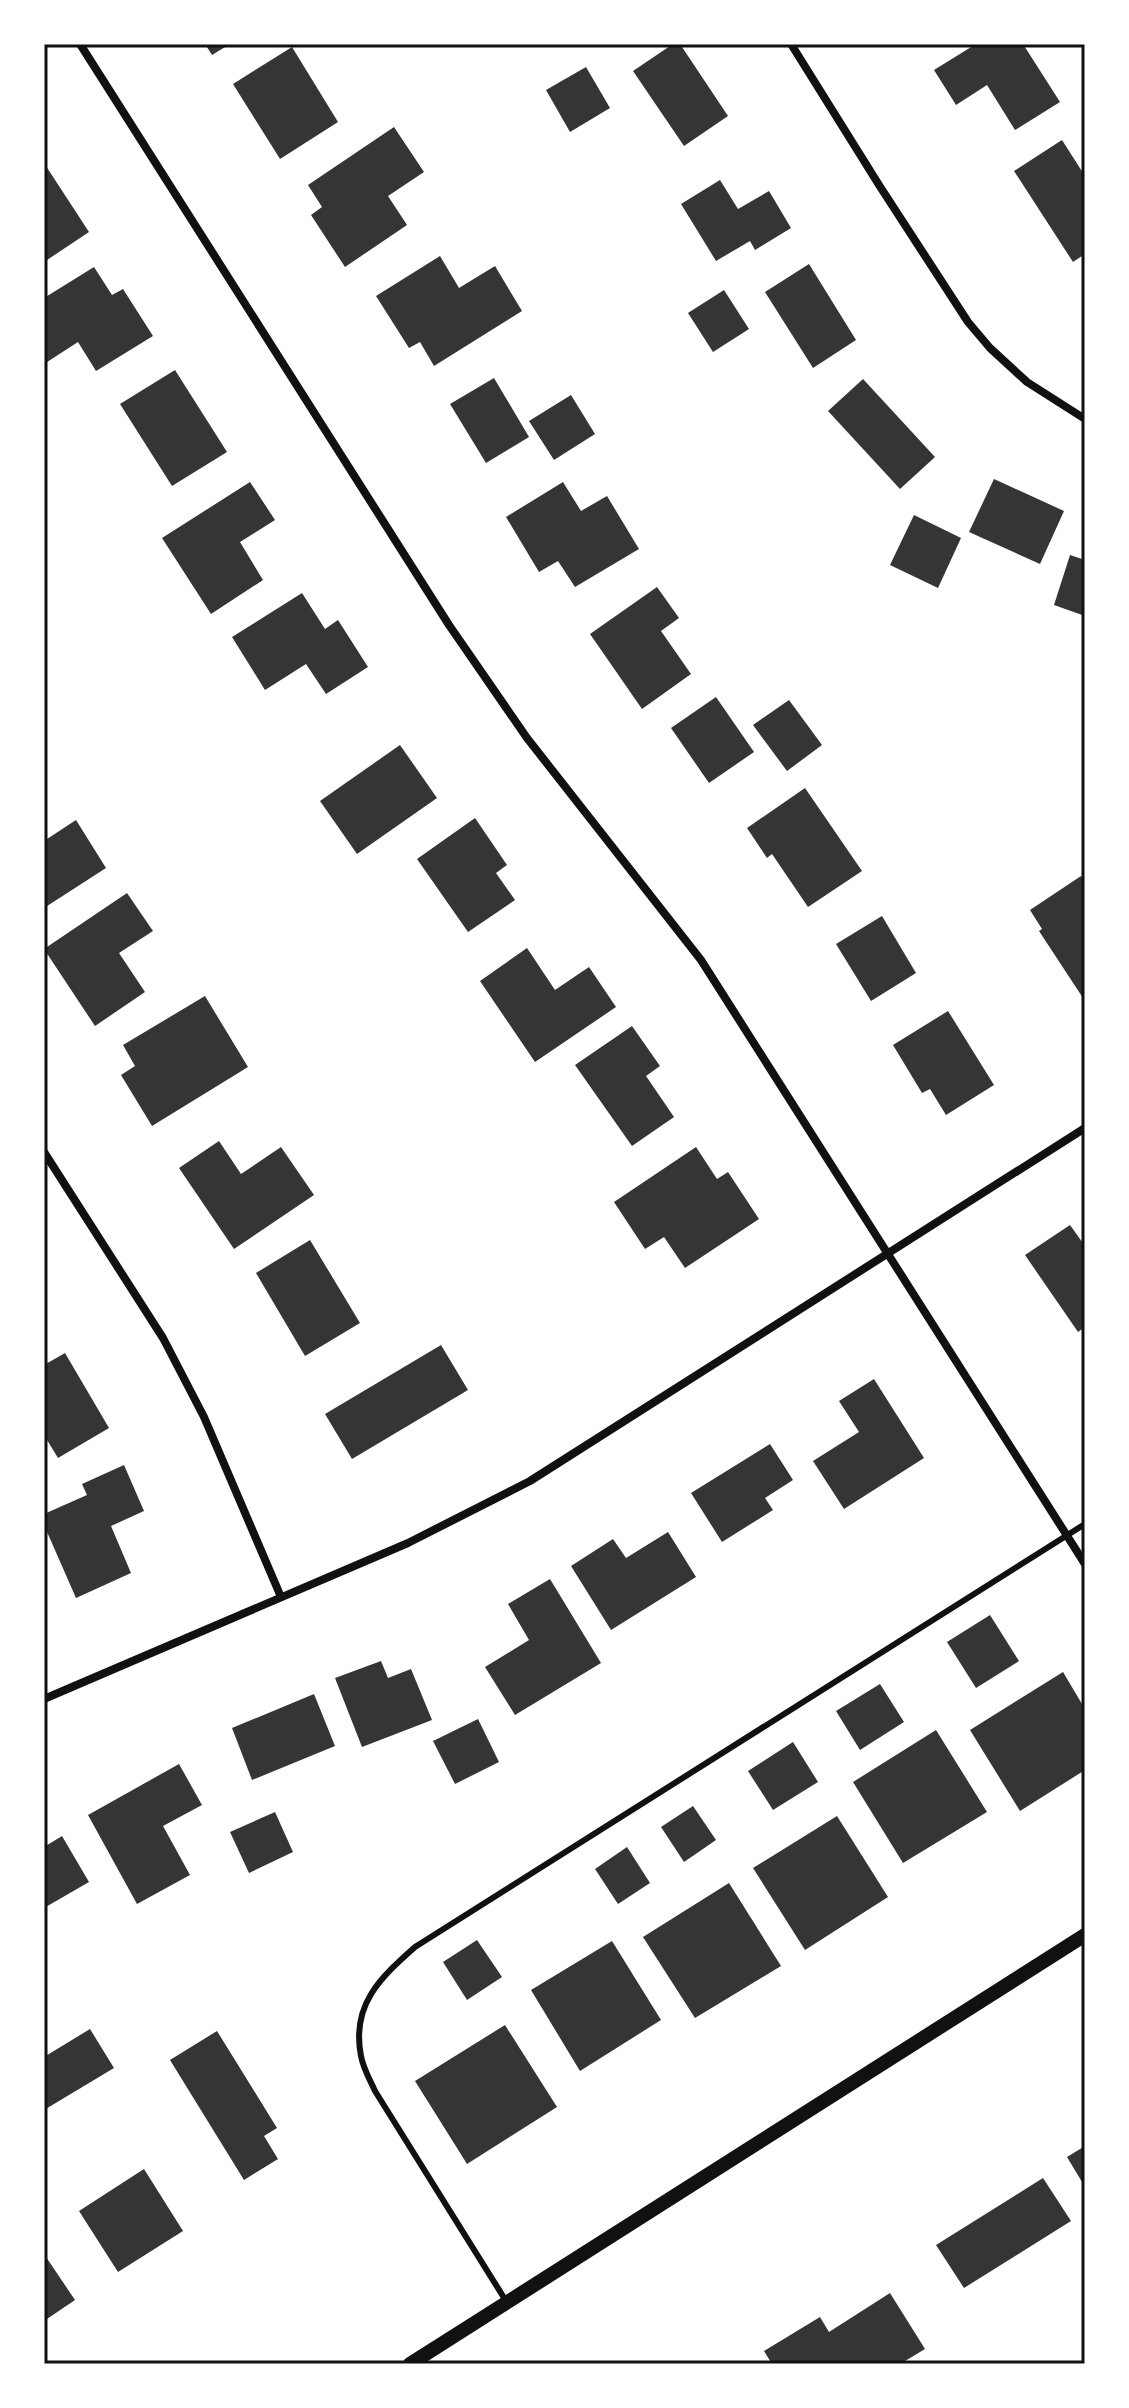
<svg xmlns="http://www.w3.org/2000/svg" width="1129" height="2408" viewBox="0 0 1129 2408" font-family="'Nunito Sans',sans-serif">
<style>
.building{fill:#353535}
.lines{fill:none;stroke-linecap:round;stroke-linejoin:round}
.service{stroke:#111;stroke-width:6}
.minor{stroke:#111;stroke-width:8}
.tertiary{stroke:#111;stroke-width:14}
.neatline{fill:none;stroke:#111;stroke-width:3}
</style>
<rect width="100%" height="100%" fill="#fff"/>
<g class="building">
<path d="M205,44H230L212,55Z"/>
<path d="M673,44H680L728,116L684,146L633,71Z"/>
<path d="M976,44H1023L1060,102L1015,130L987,85L956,105L934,70Z"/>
<path d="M292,47L338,122L280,159L233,84Z"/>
<path d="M586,67L610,108L570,132L546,90Z"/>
<path d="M394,127L424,172L388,196L407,225L345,267L311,215L322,207L308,185Z"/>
<path d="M1062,140L1085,176V254L1073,262L1014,171Z"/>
<path d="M44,163L89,232L44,262Z"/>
<path d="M720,180L738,209L769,191L791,228L755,250L750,241L716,261L681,204Z"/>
<path d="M440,256L459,288L495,266L522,311L434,366L420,342L409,348L376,296Z"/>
<path d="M809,264L856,340L813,368L765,292Z"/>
<path d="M94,267L112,295L123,289L153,336L96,371L78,342L44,364V298Z"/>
<path d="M724,290L749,329L713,352L688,313Z"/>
<path d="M175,370L227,452L172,486L120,404Z"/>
<path d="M494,378L529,437L486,463L450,404Z"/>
<path d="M863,379L935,457L900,489L828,411Z"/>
<path d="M571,395L595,434L554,460L529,421Z"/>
<path d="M994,479L1064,511L1040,564L969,532Z"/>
<path d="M250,482L275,520L240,542L263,580L211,614L162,538Z"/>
<path d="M563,482L581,511L607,496L639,549L575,587L558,561L539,572L506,517Z"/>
<path d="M914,515L961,538L938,588L890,565Z"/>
<path d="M1070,555L1085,560V616L1054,605Z"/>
<path d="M657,587L679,618L661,631L691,674L642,709L590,634Z"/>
<path d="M302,593L325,629L338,620L368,667L326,694L306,664L265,690L232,637Z"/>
<path d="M716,697L754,752L709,783L671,728Z"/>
<path d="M789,700L822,745L787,771L753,725Z"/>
<path d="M400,745L437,798L357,854L320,801Z"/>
<path d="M805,788L862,871L808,907L772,854L767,858L747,828Z"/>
<path d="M475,818L507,865L496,873L515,900L468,932L417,859Z"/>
<path d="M76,820L106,868L44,908V841Z"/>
<path d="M1081,876L1085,882V1001L1039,931L1042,929L1030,910Z"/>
<path d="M127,893L153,931L119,953L145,992L95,1026L44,949Z"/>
<path d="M882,916L916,973L871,1001L836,944Z"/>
<path d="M527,948L555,990L589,967L616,1007L535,1062L480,981Z"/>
<path d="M205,996L248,1067L152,1126L121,1075L135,1066L123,1045Z"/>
<path d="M948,1011L994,1085L946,1115L930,1089L922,1093L893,1045Z"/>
<path d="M632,1026L660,1066L646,1076L674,1117L632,1146L575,1065Z"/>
<path d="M219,1141L241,1174L281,1147L314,1195L234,1249L179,1168Z"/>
<path d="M696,1147L717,1179L728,1172L759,1219L685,1268L664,1237L645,1249L614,1202Z"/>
<path d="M1070,1225L1085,1246V1327L1078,1332L1025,1255Z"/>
<path d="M310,1240L360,1323L305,1356L256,1273Z"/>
<path d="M441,1345L468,1390L352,1459L325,1414Z"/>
<path d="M65,1353L109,1428L58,1458L44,1435V1365Z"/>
<path d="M874,1379L924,1458L844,1509L813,1461L859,1432L839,1401Z"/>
<path d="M770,1444L793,1480L765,1498L773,1510L722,1542L691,1493Z"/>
<path d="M124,1465L144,1511L111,1526L131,1573L76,1598L44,1525V1514L87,1495L82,1484Z"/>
<path d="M668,1532L696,1577L611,1630L571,1566L613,1539L626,1558Z"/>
<path d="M550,1579L601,1663L515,1715L485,1667L529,1640L508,1604Z"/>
<path d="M990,1615L1019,1661L976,1688L947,1642Z"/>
<path d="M381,1661L388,1678L411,1669L432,1720L362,1747L335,1678Z"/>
<path d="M1063,1672L1085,1709V1770L1020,1811L970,1730Z"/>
<path d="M880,1684L904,1722L860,1750L836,1711Z"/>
<path d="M314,1694L335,1746L252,1780L232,1728Z"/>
<path d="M478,1719L499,1762L455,1784L433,1741Z"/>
<path d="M936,1730L987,1812L903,1863L853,1782Z"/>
<path d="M793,1742L818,1782L773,1810L748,1771Z"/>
<path d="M179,1764L202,1805L163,1826L190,1875L137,1904L88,1815Z"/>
<path d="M693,1806L716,1840L684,1862L661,1827Z"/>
<path d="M275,1812L293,1852L249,1873L230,1832Z"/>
<path d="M837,1816L888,1897L805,1950L753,1868Z"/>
<path d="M62,1836L89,1882L44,1908V1847Z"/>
<path d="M627,1847L650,1883L618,1904L595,1869Z"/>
<path d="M729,1883L781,1966L695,2018L643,1937Z"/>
<path d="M477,1940L502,1977L467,2000L443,1962Z"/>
<path d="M612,1941L661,2020L580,2071L531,1990Z"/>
<path d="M505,2025L557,2107L467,2164L415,2081Z"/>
<path d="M90,2029L114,2068L44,2110V2057Z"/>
<path d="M217,2031L277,2128L264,2136L278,2159L244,2180L170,2060Z"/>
<path d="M1085,2146V2187L1067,2157Z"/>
<path d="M144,2169L183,2231L118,2272L79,2211Z"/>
<path d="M1043,2178L1071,2221L964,2288L936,2245Z"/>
<path d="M44,2254L75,2300L44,2321Z"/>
<path d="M890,2293L925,2349L900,2364H772L764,2351L820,2317L829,2332Z"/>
</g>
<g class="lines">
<path class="service" d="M506,2301L375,2091C370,2080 363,2068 361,2056C351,2005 380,1978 415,1947L1085,1524"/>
<g class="minor">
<path d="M80,44L449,625L527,738L701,960L1085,1564"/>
<path d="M791,44L879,185L968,322L990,348L1027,382L1085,419"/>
<path d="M44,1152L163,1338L204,1417L281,1597"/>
<path d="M44,1699L408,1543L530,1481L1085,1128"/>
</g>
<path class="tertiary" d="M410,2364L1085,1935"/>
</g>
<rect width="1129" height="2408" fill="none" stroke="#ffffff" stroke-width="92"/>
<rect x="46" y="46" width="1037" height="2316" class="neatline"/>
</svg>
